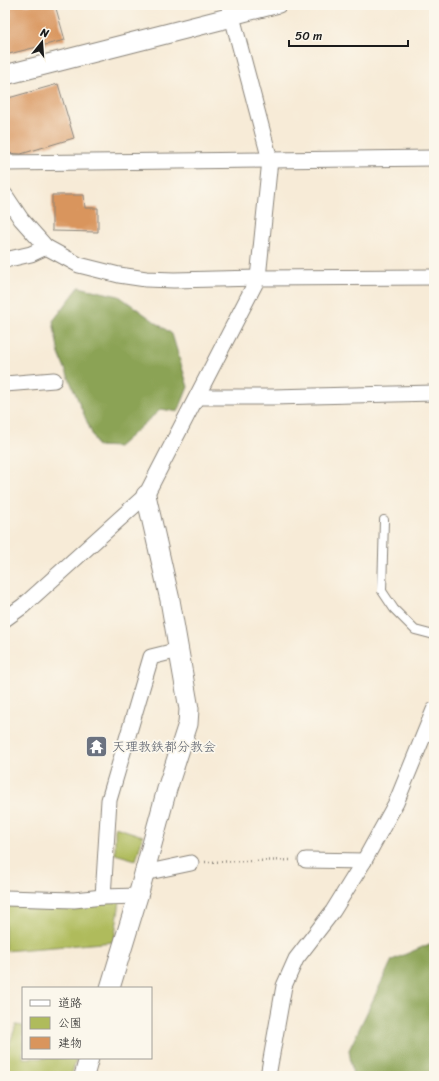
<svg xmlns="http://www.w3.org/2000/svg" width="439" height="1081" viewBox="0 0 439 1081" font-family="Sriracha,'Klee One',sans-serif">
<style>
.green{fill:#afbb5c;stroke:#666c3c}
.forest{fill:#8ba354;stroke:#546038}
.building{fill:#d9955d}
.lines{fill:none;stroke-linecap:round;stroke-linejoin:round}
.service-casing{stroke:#8a847a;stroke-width:10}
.minor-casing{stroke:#8a847a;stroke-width:17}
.tertiary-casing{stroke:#8a847a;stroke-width:21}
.path{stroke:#8a847a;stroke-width:2.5;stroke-dasharray:1 3;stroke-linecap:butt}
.service{stroke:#fff;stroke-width:8}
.minor{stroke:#fff;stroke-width:15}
.tertiary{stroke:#fff;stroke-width:19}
.labels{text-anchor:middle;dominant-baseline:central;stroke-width:3.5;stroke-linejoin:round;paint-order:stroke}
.worship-label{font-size:13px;fill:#5b616d;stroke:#fbf7ec;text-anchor:start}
</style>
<rect width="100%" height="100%" fill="#fbf7ec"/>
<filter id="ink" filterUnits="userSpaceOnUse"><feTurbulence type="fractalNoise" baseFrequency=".025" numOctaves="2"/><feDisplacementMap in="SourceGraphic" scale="8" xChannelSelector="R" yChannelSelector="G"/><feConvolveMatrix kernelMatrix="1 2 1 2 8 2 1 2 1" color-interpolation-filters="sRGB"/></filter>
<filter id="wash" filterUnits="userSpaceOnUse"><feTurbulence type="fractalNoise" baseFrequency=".012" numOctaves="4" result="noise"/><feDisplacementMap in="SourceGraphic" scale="16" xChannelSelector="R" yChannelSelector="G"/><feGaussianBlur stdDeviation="0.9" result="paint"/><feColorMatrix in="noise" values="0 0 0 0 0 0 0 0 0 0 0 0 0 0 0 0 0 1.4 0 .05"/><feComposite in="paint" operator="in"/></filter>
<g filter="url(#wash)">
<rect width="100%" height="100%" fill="#f7ebd7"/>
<g class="green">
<path d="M115,827L143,836L136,860L115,854Z"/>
<path d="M120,901L114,942L5,951V902Z"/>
<path d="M16,1025L23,1026V1058H77L71,1076H7L5,1075V1057Z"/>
</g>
<g class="forest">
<path d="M79,287L119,296L172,334L188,387L178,412L161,409L118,447L97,446L59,354L53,321Z"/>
<path d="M434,942V1076H353L349,1050L392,960Z"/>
</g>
<g id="blocks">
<g class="building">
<path d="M5,5H55L65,40L5,55Z"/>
<path d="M58,84L74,138L21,154L5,153V99Z"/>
<path d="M52,195H84L85,208H98V232L52,231Z"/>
</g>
</g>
</g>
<g filter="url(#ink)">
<use href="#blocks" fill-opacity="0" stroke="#8a847a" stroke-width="1"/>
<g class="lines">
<defs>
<path id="service" d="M384,520L382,591L394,609L415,630L434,635"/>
<g id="minor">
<path d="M232,17L279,5"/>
<path d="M5,163L434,158"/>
<path d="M5,195L21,219L46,247L79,265L119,275L146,279L174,280L258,278L434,277"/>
<path d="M5,260L31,254L46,247"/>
<path d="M5,384L54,380"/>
<path d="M197,397H273L434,393"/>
<path d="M5,619L23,606L146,495L258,278L270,160L229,5"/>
<path d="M306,860L364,861"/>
<path d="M144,873L191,863"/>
<path d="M103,897L109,800L151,657L179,650"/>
<path d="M5,898L74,900L103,897L138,896"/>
<path d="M268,1076L284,986L296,959L333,911L364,861L396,803L434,710"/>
</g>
<g id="tertiary">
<path d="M5,75L232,17"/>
<path d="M110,988L138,896L167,789L188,724L189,709L170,600L146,495"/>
<path d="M84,1076L89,1058"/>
</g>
</defs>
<use href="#service" class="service-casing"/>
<use href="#minor" class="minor-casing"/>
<use href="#tertiary" class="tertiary-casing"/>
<path class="path" d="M205,862L292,860"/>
<use href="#service" class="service"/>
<use href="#minor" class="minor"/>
<use href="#tertiary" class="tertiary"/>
</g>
</g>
<defs>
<symbol id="temple-square" viewBox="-11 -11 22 22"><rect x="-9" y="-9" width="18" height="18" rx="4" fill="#6b7280" stroke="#fbf7ec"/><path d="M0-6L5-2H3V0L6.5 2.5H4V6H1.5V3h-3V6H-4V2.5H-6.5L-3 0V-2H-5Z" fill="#fff"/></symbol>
</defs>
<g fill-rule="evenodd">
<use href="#temple-square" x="84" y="734" width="25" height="25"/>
</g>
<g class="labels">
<g class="worship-label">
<text x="112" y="746">天理教鉄都分教会</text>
</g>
</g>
<rect width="439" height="1081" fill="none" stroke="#fbf7ec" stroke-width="20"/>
<rect x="22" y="987" width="130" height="72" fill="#fbf7ec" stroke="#a29f99"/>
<rect x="30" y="1000" width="20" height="6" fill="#ffffff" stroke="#a29f99"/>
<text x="58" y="1007" font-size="12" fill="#1c1c1c">道路</text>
<rect x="30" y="1017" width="20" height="12" fill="#afbb5c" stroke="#a29f99"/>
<text x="58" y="1027" font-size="12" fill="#1c1c1c">公園</text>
<rect x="30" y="1037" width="20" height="12" fill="#d9955d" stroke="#a29f99"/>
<text x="58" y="1047" font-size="12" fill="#1c1c1c">建物</text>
<g transform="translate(42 42) rotate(17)" stroke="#fbf7ec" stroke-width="3" paint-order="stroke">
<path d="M0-3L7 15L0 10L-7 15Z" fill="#1c1c1c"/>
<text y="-6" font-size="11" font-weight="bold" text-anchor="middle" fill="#1c1c1c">N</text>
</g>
<path d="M289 40v6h119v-6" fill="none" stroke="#1c1c1c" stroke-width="2"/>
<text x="295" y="40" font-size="12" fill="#1c1c1c" stroke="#fbf7ec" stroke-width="3" paint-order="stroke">50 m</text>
</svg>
